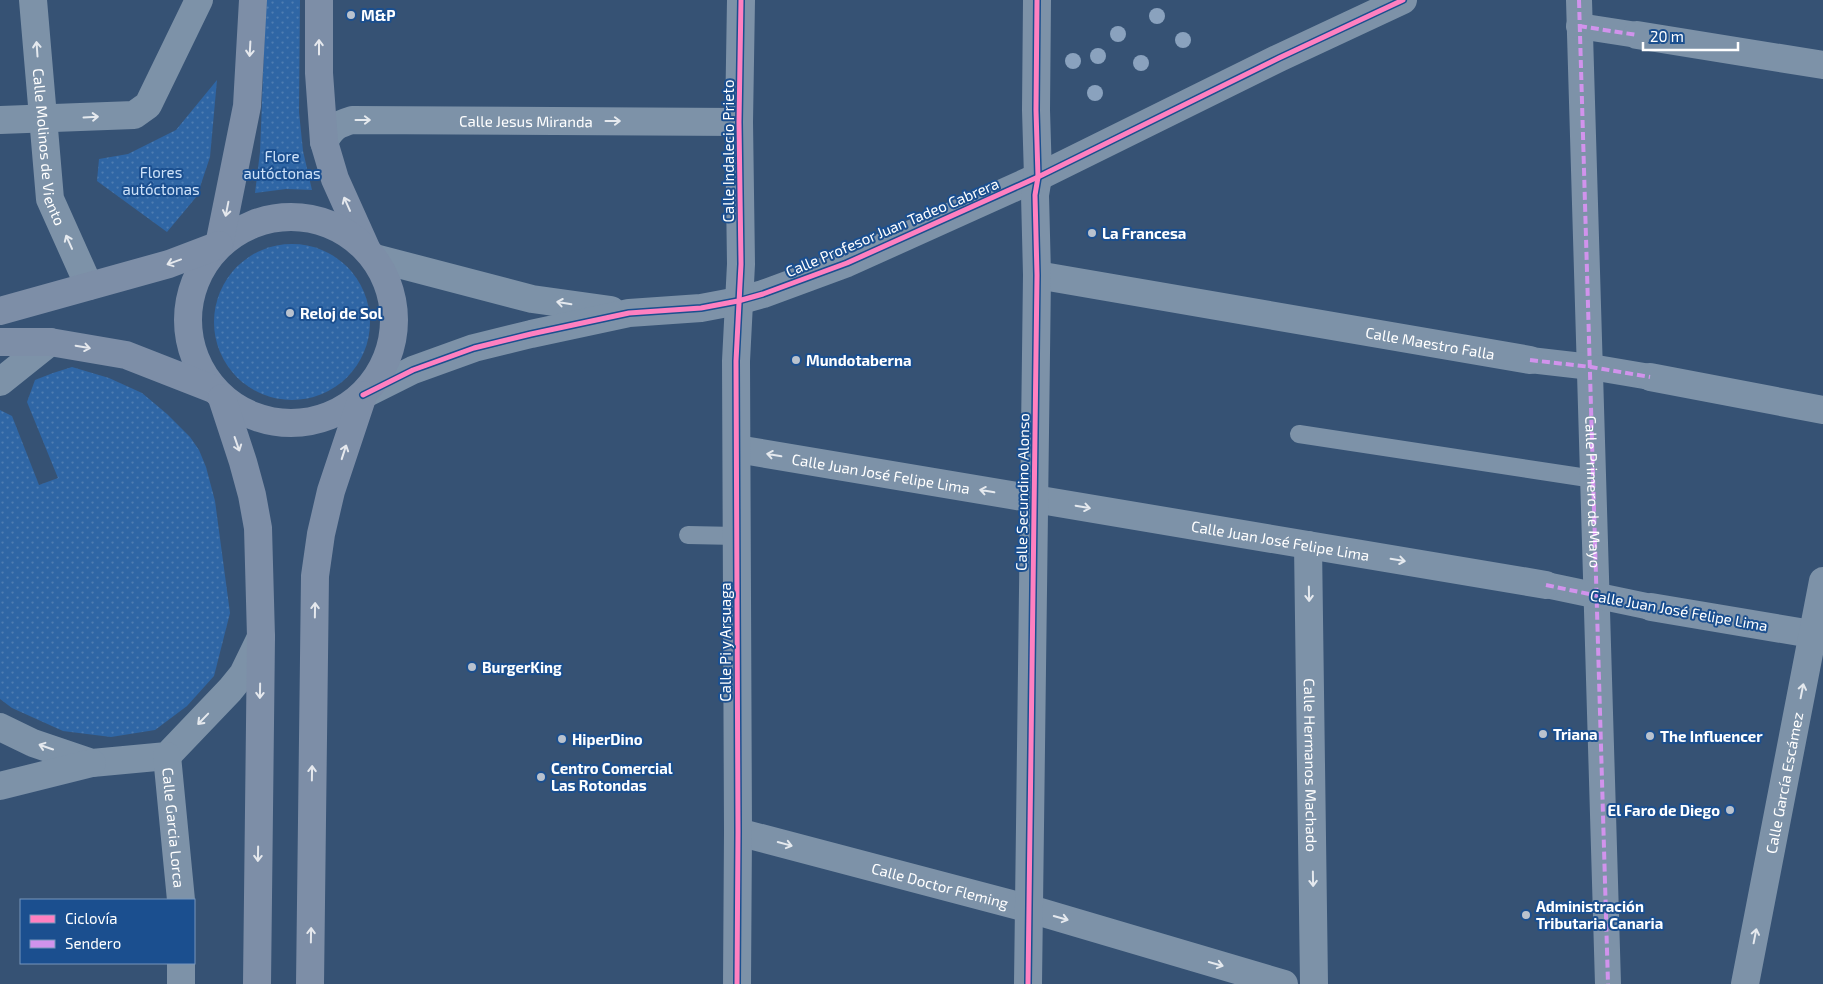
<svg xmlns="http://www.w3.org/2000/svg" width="1823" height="984" viewBox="0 0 1823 984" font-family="'Exo 2',sans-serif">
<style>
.garden{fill:url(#garden-dots)}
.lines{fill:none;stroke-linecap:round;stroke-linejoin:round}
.service{stroke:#7d92a8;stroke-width:18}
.pedestrian{stroke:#7d92a8;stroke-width:26}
.minor{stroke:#7d92a8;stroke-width:28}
.primary{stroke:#7d8ea7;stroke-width:28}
.quiet{stroke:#d193ec;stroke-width:4;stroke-dasharray:8 4;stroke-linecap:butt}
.cycleway-casing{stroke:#1b4f8f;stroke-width:8}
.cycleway{stroke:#ff80c0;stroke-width:5}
.tree{fill:#8aa2be}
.oneway{stroke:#e5e8ed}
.oneway2{stroke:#e5e9ee}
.poi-dot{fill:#b9c2ce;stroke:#1b4f8f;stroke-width:2}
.labels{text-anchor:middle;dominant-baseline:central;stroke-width:4;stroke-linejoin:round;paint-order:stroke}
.poi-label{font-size:15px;font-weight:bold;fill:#fff;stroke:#1b4f8f;text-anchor:start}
.street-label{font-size:15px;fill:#fff;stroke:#1b4f8f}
.park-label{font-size:15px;fill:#cfe3fa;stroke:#1b4f8f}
</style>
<defs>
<pattern id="garden-dots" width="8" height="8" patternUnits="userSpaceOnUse" patternTransform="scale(1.25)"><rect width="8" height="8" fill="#2f66a5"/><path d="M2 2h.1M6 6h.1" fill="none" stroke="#4e7db2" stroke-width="1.8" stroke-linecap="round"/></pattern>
</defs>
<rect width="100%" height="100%" fill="#365274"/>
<g class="garden">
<path d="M266,0H300L299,112L303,151L312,190L286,189L255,193L260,152Z"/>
<path d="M217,80L210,157L197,196L167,232L97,181L99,159L128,154L176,130Z"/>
<circle cx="292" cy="322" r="78"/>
<path d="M72,367L109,378L142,393L167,414L190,437L199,450L206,467L215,501L230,613L214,676L187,706L155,730L111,737L63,731L12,708L0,699V410L12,416L39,485L58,478L27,402L35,380L53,373Z"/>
</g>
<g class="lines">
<g class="service">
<path d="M1299,434L1594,479"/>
<path d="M688,535L737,536"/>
</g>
<g class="pedestrian">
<path id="s1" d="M1579,0L1608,984"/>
<path d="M1579,26L1637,35"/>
<path d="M1530,360L1591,367L1650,377"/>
<path d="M1546,585L1651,607"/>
</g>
<g class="minor">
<path id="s2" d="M33,0L50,199L89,286"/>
<path d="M1637,35L1823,65"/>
<path d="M0,120L134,115L148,105L199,0"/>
<path id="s3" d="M324,142C332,127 336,125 352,120L739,122"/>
<path d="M375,258L532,299L611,310"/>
<path id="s4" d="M1037,275L1530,360"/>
<path d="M1650,377L1823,410"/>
<path d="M0,382L50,342"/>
<path d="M363,395L413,370L474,348L531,334L629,313L701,308L738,301L763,294L847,263L1038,177L1279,58L1403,0"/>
<path id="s5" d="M737,449L1546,585"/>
<path id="s6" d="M1308,545L1314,984"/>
<path d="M1651,607L1823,636"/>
<path d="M0,727L33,743L92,763L167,756L230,690L243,674L261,637"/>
<path id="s7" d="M167,756L181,900"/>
<path d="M0,786L92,763"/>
<path id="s8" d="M738,832L1030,909L1284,984"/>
<path d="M181,984V963"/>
<path d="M737,984L738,832L736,361L741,264L739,122L741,0"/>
<path d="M1028,984L1037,275L1035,195L1038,177L1036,110L1037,0"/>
<path id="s9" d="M1745,984L1823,581"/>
</g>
<g class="primary">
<path d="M319,0V73L324,142L335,179L366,248"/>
<circle cx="291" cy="320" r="103"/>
<path d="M219,245L247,106L253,0"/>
<path d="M0,311L169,264L219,245"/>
<path d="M0,342H50L126,355L213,389"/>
<path d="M222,398L243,462L252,495L258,528L261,637L257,984"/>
<path d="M310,984L315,576L321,534L331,491L363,395"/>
</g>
<g class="quiet">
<path d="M1579,0L1608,984"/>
<path d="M1579,26L1637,35"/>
<path d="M1530,360L1591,367L1650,377"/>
<path d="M1546,585L1651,607"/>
</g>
<defs>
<g id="cycleway">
<path d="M363,395L413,370L474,348L531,334L629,313L701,308L738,301L763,294L847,263L1038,177L1279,58L1403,0"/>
<path d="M737,984L738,832L736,361L741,264L739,122L741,0"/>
<path d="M1028,984L1037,275L1035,195L1038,177L1036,110L1037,0"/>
</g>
</defs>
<use href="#cycleway" class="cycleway-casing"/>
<use href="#cycleway" class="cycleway"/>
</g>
<g class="tree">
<circle cx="1157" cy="16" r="8"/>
<circle cx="1118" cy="34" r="8"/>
<circle cx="1183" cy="40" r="8"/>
<circle cx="1098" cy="56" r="8"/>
<circle cx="1073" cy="61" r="8"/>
<circle cx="1141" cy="63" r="8"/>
<circle cx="1095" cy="93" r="8"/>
</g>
<defs><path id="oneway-shaft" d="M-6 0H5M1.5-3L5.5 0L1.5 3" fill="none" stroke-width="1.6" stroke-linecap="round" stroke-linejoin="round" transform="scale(1.25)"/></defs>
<g class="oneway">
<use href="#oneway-shaft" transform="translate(319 47) rotate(-90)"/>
<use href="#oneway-shaft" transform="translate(250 49) rotate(93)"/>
<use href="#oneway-shaft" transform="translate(347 204) rotate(-114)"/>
<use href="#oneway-shaft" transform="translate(227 209) rotate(101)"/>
<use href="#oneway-shaft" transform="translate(174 262) rotate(160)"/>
<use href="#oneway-shaft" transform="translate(83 347) rotate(10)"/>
<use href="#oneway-shaft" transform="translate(237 444) rotate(71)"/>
<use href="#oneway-shaft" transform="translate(344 452) rotate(-72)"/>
<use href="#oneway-shaft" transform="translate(315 610) rotate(-89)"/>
<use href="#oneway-shaft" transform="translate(260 691) rotate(91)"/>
<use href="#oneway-shaft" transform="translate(312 773) rotate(-89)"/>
<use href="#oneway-shaft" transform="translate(258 854) rotate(91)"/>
<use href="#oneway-shaft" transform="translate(311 935) rotate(-89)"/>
</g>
<g class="oneway2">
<use href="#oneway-shaft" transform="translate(37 49) rotate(-94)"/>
<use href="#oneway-shaft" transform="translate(91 117) rotate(-3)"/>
<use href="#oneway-shaft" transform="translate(363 120)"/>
<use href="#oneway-shaft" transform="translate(613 121)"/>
<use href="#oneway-shaft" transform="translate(69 242) rotate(-114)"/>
<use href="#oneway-shaft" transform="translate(564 303) rotate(-171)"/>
<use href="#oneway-shaft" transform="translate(774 455) rotate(-170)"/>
<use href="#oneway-shaft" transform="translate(987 491) rotate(-170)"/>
<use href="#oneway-shaft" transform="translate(1083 507) rotate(10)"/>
<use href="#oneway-shaft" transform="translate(1398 560) rotate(9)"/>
<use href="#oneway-shaft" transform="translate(1309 594) rotate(89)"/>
<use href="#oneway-shaft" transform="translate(1802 691) rotate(-79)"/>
<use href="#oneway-shaft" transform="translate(203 719) rotate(134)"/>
<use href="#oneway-shaft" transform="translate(46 747) rotate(-161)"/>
<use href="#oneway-shaft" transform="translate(785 844) rotate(15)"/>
<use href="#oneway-shaft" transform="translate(1313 879) rotate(89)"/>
<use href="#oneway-shaft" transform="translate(1061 918) rotate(16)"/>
<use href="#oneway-shaft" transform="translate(1755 936) rotate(-79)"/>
<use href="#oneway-shaft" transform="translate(1216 964) rotate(16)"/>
</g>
<g class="poi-dot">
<circle cx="351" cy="15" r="5"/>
<circle cx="1092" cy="233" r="5"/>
<circle cx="290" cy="313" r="5"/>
<circle cx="796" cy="360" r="5"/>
<circle cx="472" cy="667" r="5"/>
<circle cx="1543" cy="734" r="5"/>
<circle cx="1650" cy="736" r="5"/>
<circle cx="562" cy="739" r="5"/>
<circle cx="541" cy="777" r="5"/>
<circle cx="1730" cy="810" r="5"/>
<circle cx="1526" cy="915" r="5"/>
</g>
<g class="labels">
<g class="poi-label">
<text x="361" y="15">M&amp;P</text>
<text x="1102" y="233">La Francesa</text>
<text x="300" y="313">Reloj de Sol</text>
<text x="806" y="360">Mundotaberna</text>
<text x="482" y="667">BurgerKing</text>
<text x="1553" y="734">Triana</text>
<text x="1660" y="736">The Influencer</text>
<text x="572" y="739">HiperDino</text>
<text x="551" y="768">Centro Comercial<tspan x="551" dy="17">Las Rotondas</tspan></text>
<text x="1720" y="810" text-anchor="end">El Faro de Diego</text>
<text x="1536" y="906">Administración<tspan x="1536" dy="17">Tributaria Canaria</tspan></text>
</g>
<g class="street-label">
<text stroke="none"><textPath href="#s3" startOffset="211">Calle Jesus Miranda</textPath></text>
<text stroke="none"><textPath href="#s2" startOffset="148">Calle Molinos de Viento</textPath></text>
<text transform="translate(728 151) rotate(-90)">Calle Indalecio Prieto</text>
<text transform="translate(892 227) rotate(-23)">Calle Profesor Juan Tadeo Cabrera</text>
<text stroke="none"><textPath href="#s4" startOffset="399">Calle Maestro Falla</textPath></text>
<text stroke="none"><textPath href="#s5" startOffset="146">Calle Juan José Felipe Lima</textPath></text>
<text transform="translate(1022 492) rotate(-89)">Calle Secundino Alonso</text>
<text stroke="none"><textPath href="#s1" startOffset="492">Calle Primero de Mayo</textPath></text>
<text stroke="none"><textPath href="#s5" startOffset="551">Calle Juan José Felipe Lima</textPath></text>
<text transform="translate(1679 610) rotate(10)">Calle Juan José Felipe Lima</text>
<text transform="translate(725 642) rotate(-90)">Calle Pi y Arsuaga</text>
<text stroke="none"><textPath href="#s6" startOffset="220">Calle Hermanos Machado</textPath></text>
<text stroke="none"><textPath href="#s9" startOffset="205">Calle García Escámez</textPath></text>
<text stroke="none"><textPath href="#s7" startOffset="72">Calle Garcia Lorca</textPath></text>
<text stroke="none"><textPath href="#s8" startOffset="209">Calle Doctor Fleming</textPath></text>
</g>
<g class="park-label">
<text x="282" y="156">Flore<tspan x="282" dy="17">autóctonas</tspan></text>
<text x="161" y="172">Flores<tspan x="161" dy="17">autóctonas</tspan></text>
</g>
</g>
<rect x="20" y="899" width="175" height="65" fill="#1b4f8f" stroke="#7695bc"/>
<rect x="30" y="915" width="25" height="8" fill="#ff80c0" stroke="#7695bc"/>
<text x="65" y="924" font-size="15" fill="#ffffff">Ciclovía</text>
<rect x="30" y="940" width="25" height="8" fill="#d193ec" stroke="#7695bc"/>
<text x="65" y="949" font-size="15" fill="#ffffff">Sendero</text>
<path d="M1643 42v8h95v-8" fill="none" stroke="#ffffff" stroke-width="2.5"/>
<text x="1650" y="42" font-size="15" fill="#ffffff" stroke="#1b4f8f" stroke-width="4" paint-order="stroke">20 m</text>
</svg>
